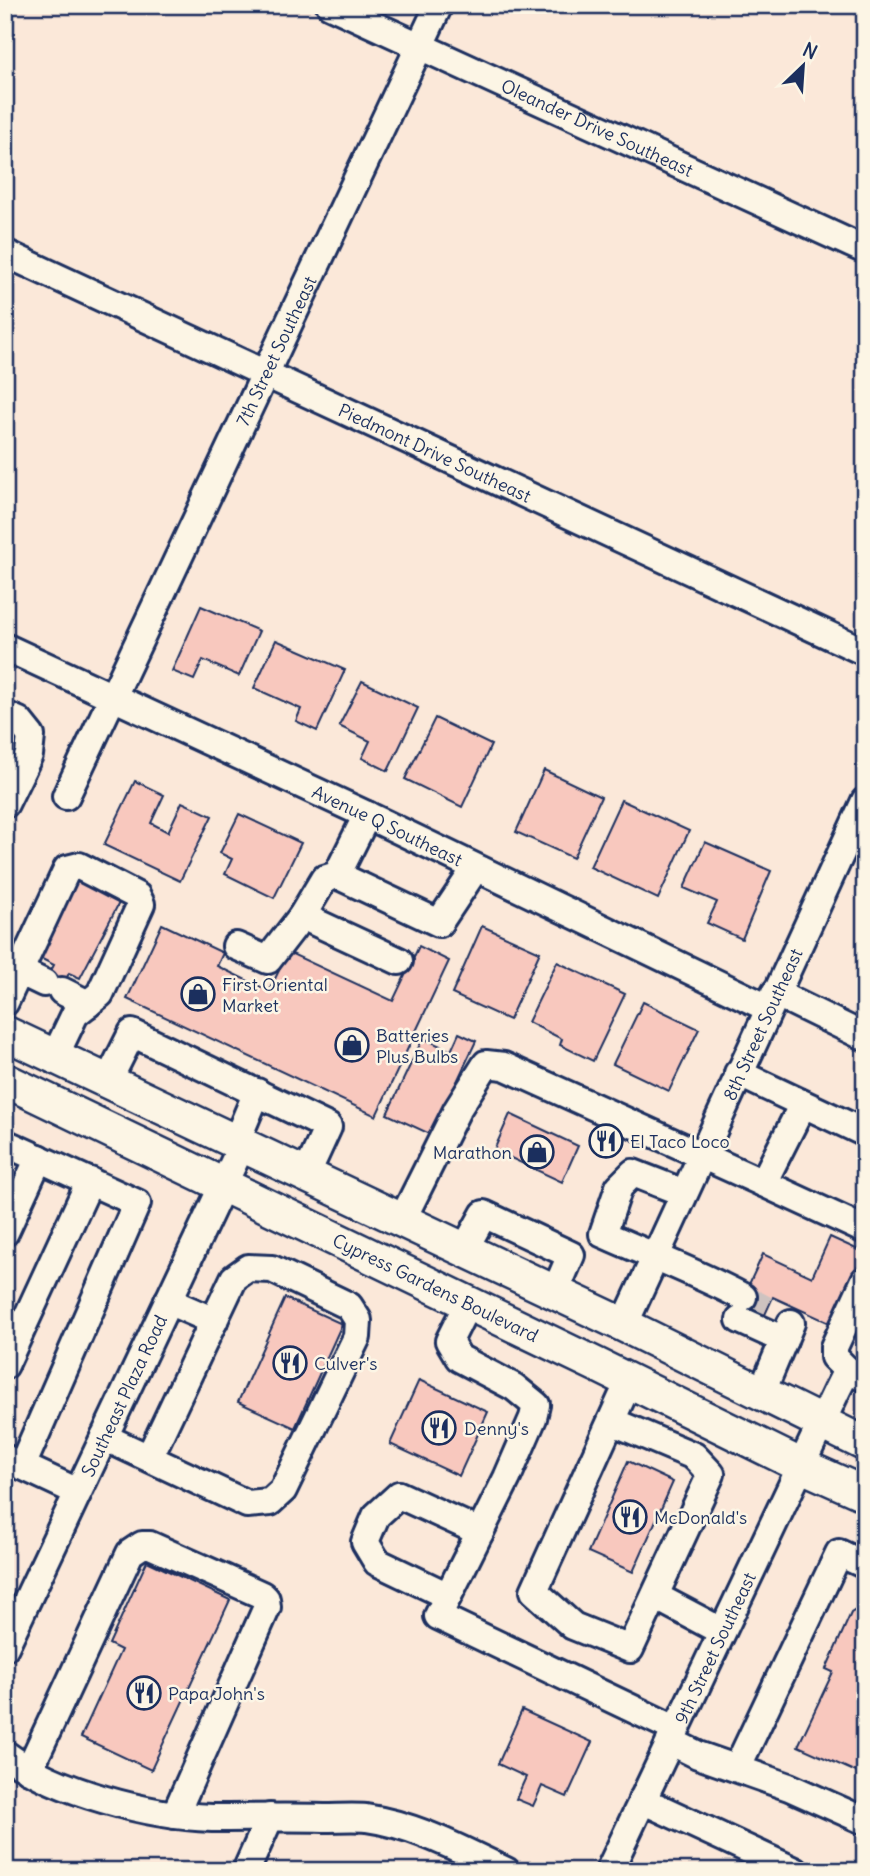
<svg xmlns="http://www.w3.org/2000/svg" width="870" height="1876" viewBox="0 0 870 1876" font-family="Delius,sans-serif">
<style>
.building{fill:#f8c8be;stroke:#1b2f5e;stroke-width:2}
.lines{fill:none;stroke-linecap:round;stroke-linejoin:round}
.minor-tunnel{stroke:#cec3c0;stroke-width:26;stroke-dasharray:26 13;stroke-linecap:butt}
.minor-casing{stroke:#1b2f5e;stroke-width:32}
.major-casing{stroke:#1b2f5e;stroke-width:38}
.minor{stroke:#fcf5e5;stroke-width:26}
.major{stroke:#fcf5e5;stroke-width:33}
.labels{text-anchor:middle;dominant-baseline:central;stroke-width:5;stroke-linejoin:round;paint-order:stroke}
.street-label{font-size:18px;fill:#1b2f5e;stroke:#fcf5e5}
.poi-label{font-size:18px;fill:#1b2f5e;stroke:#fcf5e5;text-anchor:start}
</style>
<rect width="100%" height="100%" fill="#fbe8d9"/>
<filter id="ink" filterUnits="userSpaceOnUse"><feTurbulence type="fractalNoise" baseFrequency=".0143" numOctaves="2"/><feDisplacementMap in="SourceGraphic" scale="14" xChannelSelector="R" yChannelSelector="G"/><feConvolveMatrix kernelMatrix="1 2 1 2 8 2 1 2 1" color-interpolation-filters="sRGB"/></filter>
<g filter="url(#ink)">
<g class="building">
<path d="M201,606L259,631L239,676L203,660L194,680L172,671Z"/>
<path d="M276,640L345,670L317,731L296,721L301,709L254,688Z"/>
<path d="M362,681L418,708L388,771L362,758L370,741L339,726Z"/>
<path d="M435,718L491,745L462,807L405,779Z"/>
<path d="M544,770L601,797L573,858L516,832Z"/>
<path d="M135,781L164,795L151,823L168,832L182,802L212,816L180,881L104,845Z"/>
<path d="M621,800L689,831L658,899L590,867Z"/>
<path d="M239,814L301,843L274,898L225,874L232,859L220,853Z"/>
<path d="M705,842L771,871L742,939L707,923L717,902L684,888Z"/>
<path d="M78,879L120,901L80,978L69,973L58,996L42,988L54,965L38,957Z"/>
<path d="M162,924L223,953L217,966L269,991L288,952L393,1001L419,946L449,961L376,1116L127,999Z"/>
<path d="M482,926L540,952L509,1020L452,994Z"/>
<path d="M557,962L625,994L593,1061L560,1045L562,1039L528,1022Z"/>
<path d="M643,1002L699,1029L669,1091L613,1064Z"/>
<path d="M459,1033L476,1041L432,1135L387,1114L423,1038L451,1051Z"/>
<path d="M510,1114L578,1146L562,1182L494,1150Z"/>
<path d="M830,1237L865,1253V1260L834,1325L773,1297L763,1319L738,1308L763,1254L812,1277Z"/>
<path d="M285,1298L342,1324L295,1428L238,1402Z"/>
<path d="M419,1380L488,1412L459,1476L390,1444Z"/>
<path d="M628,1461L673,1482L633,1572L588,1552Z"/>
<path d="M147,1561L230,1600L151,1770L81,1737L121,1650L109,1644Z"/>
<path d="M862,1606L865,1607V1776L798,1746L833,1672L826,1669L851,1613Z"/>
<path d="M522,1710L592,1742L567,1797L542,1786L533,1806L516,1799L526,1777L498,1764Z"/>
</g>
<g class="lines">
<path class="minor-tunnel" d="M743,1297L768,1310"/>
<defs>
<g id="minor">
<path id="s1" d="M330,5L865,250"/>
<path id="s2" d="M5,253L865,652"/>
<path id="s3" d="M5,647L367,815L768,1008"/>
<path d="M5,715L19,721L31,736L29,755L5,804"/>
<path id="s4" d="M66,796L439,5"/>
<path d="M337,875L439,923L475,869"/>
<path d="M302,916L399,961"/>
<path d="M236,946L268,960L302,916L324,879L337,875L367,815"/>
<path d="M19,971L44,983"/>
<path d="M62,991L88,1004"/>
<path d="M775,993L865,1037"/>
<path d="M5,1002L67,869L79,866L137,896L141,904L100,994L75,1014L55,1056"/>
<path d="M738,1073L865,1133"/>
<path d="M108,1081L132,1033L328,1127L306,1175"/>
<path d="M236,1142L257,1092"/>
<path d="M5,1143L137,1203L22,1466"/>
<path d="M763,1183L865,1230"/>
<path d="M684,1193L633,1173L619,1187L603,1234C650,1255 698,1273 743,1297"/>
<path d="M402,1220L457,1110L486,1064L504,1066L763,1183L803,1104"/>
<path d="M5,1232L39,1158"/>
<path d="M464,1250L484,1214L571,1255L555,1292"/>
<path d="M168,1301L214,1321"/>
<path d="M468,1303L449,1341L459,1358L514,1387L536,1405L533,1418L507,1478L438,1616L675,1729"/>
<path d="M740,1320L784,1340"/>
<path id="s5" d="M624,1325L865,801"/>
<path d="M5,1365L90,1181"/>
<path d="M847,1370L834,1357V1347L865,1280"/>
<path d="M761,1394L791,1323"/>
<path d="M611,1421L694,1456L711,1474L630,1649L573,1626L534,1591L621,1399L630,1381"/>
<path d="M104,1437L247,1504L270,1502L283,1490L357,1337L358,1320L349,1306L272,1269L248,1268L234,1278L149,1458"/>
<path d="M7,1459L78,1492"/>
<path d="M448,1596L377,1562L365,1542L376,1516L399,1495L480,1532"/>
<path d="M655,1596L721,1631"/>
<path id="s6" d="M5,1647L242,1145"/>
<path d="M670,1741L698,1755L789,1787L865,1821"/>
<path d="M5,1754C56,1792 149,1816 212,1818C249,1818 286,1817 324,1818C338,1818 353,1817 366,1818C416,1825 461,1850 506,1871"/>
<path d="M737,1768L839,1553L865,1565"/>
<path d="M29,1770L130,1553L142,1545H150L262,1595L266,1599L267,1607L175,1815"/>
<path d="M642,1800L795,1871"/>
<path d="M246,1871L270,1817"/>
<path id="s7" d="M609,1871L837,1390L847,1370L865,1378"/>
</g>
<g id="major">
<path d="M5,1033L624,1325L865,1444"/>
<path id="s8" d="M5,1080L597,1365L800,1465L865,1494"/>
</g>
</defs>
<use href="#minor" class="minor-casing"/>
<use href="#major" class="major-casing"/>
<use href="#minor" class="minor"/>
<use href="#major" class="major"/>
</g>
</g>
<defs>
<symbol id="shop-ring" viewBox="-11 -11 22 22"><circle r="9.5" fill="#fcf5e5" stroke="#1b2f5e" stroke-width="1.5"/><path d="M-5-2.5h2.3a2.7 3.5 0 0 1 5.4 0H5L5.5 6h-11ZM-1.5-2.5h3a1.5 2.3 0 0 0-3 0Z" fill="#1b2f5e"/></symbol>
<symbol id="restaurant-ring" viewBox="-11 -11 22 22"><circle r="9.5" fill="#fcf5e5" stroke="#1b2f5e" stroke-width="1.5"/><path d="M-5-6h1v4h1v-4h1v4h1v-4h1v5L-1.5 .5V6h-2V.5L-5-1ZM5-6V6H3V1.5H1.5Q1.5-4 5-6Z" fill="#1b2f5e"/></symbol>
</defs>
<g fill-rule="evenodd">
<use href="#shop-ring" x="179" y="975" width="38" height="38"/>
<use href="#shop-ring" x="333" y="1026" width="38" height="38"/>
<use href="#restaurant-ring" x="587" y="1122" width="38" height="38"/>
<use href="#shop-ring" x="518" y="1133" width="38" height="38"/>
<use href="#restaurant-ring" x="271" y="1344" width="38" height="38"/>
<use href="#restaurant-ring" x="420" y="1409" width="38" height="38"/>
<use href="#restaurant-ring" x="611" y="1498" width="38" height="38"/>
<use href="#restaurant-ring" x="125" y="1674" width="38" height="38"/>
</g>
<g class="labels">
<g class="street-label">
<text stroke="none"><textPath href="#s1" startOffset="294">Oleander Drive Southeast</textPath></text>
<text stroke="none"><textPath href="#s4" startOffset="492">7th Street Southeast</textPath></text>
<text stroke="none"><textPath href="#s2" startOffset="474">Piedmont Drive Southeast</textPath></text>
<text stroke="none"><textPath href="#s3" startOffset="422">Avenue Q Southeast</textPath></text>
<text stroke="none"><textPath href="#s5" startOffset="331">8th Street Southeast</textPath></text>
<text stroke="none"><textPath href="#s8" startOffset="478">Cypress Gardens Boulevard</textPath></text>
<text stroke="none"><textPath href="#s6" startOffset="278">Southeast Plaza Road</textPath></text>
<text stroke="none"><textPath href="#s7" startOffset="247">9th Street Southeast</textPath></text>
</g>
<g class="poi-label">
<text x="222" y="984">First Oriental<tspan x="222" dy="21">Market</tspan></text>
<text x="376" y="1035">Batteries<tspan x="376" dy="21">Plus Bulbs</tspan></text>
<text x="630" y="1141">El Taco Loco</text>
<text x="512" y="1152" text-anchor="end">Marathon</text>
<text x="314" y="1363">Culver's</text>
<text x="464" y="1428">Denny's</text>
<text x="654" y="1517">McDonald's</text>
<text x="168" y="1693">Papa John's</text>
</g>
</g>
<rect width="870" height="1876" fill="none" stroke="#fcf5e5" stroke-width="28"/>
<rect x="14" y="14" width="842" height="1848" fill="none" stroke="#1b2f5e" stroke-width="2.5" filter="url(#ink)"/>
<g transform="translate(803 66) rotate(25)" stroke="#fcf5e5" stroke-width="5" paint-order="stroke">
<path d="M0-5L12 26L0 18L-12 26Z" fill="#1b2f5e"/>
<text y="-10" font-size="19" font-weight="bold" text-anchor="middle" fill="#1b2f5e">N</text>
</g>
</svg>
